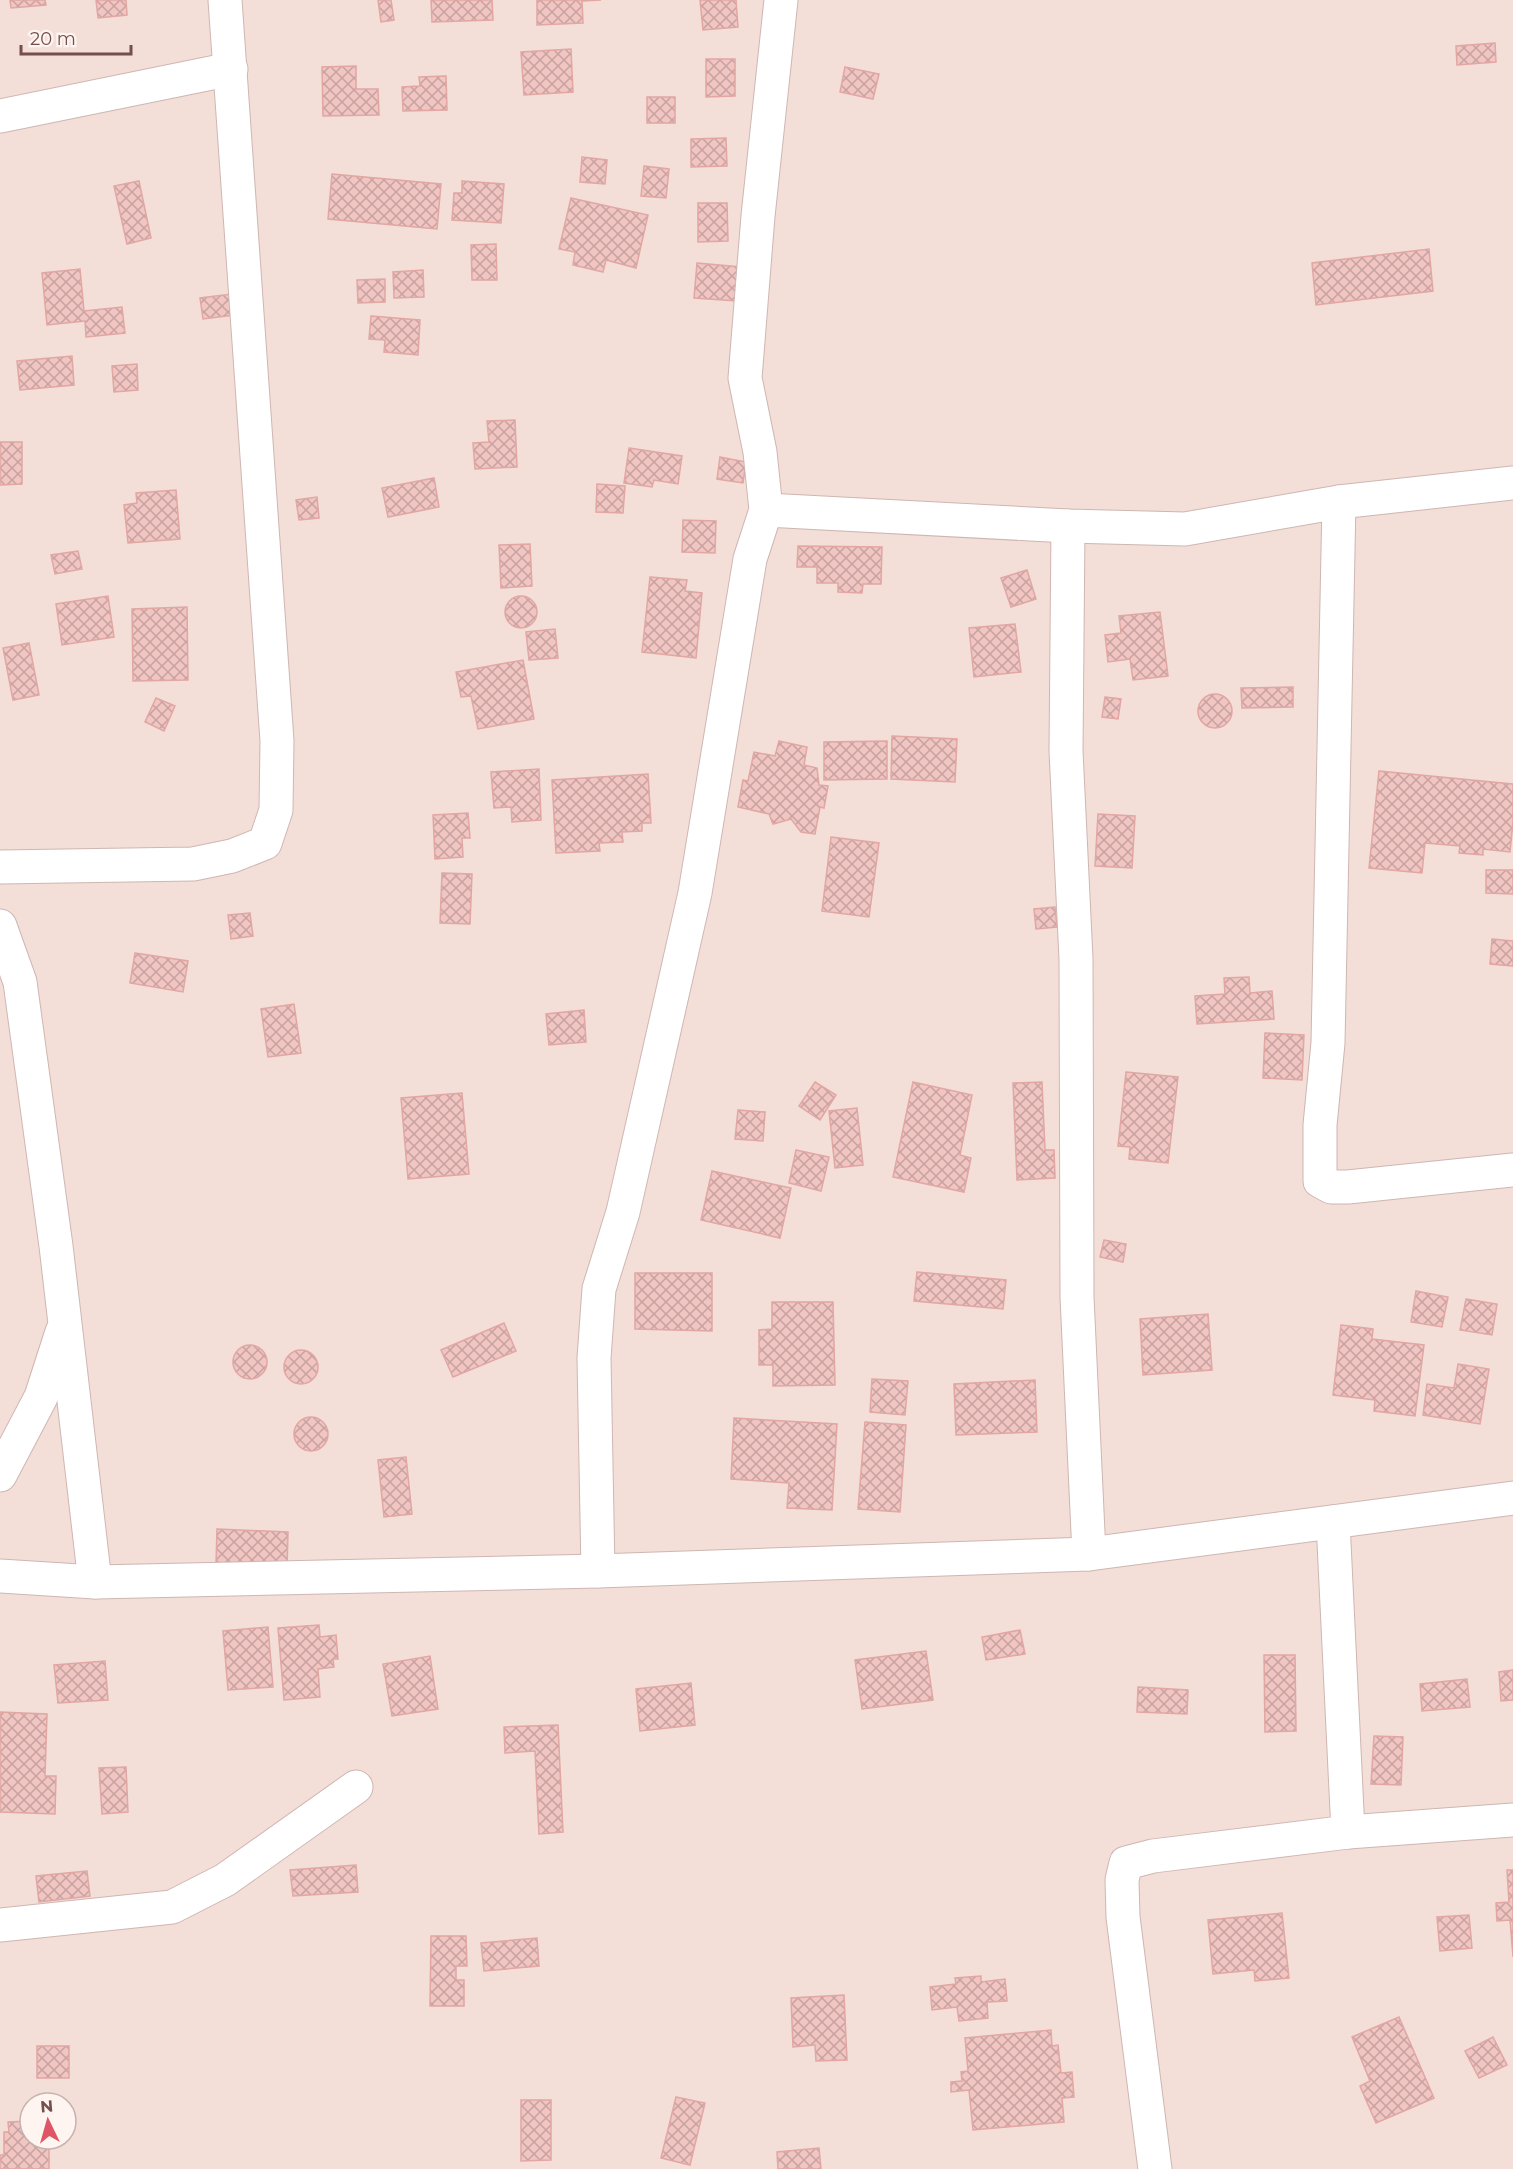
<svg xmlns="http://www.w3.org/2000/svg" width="1513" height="2169" viewBox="0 0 1513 2169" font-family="Montserrat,sans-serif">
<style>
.residential{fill:#f3ded8;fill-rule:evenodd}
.building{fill:url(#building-cross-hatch);stroke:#e2a6a3;stroke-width:1.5}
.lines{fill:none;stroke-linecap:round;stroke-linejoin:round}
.minor-casing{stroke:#cfb6b2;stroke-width:35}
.minor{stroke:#fff;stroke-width:33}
</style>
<defs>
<pattern id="building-cross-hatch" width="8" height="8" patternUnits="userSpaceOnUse" patternTransform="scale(1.5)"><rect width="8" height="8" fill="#f0c5c2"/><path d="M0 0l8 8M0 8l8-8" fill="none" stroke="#c7a2a0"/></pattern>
</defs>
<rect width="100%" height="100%" fill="#fceee9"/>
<path class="residential" d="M0,0H1513V2169H0ZM30,2103H66V2139H30Z"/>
<g class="building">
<path d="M10,0H45L46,5L11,8Z"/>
<path d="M96,0H126L127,15L98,18Z"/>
<path d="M378,0H391L394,20L381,22Z"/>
<path d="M431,0H492L493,20L432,22Z"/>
<path d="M537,0H601L582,1L583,23L537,25Z"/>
<path d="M700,0H736L738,27L703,30Z"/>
<path d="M1495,43L1496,62L1457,65L1456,46Z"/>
<path d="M571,49L573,92L524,95L521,52Z"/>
<path d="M706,59H735V96L706,97Z"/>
<path d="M356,66V89H378L379,115L323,116L322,67Z"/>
<path d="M845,67L879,74L873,99L840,92Z"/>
<path d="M446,76L447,110L403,111L402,87L420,86L419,77Z"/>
<rect x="647" y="97" width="28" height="26"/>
<path d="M726,138L727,166L691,167V139Z"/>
<path d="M582,157L607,160L605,184L580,182Z"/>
<path d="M644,166L669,169L666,198L641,196Z"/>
<path d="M332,174L441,184L437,229L328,219Z"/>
<path d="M139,181L151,238L127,244L114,186Z"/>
<path d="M462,181L504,184L501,223L452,220L454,193H462Z"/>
<path d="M571,198L648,215L636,268L606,260L603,272L573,265L575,252L559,249Z"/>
<path d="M698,203H727L728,241L698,242Z"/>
<path d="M496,244L497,280H472L471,245Z"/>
<path d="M1429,249L1433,291L1316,305L1312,263Z"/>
<path d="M697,263L741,267L737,301L694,298Z"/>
<path d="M80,269L84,311L122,307L125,333L86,337L85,321L47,325L42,273Z"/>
<path d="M423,270L424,297L394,298L393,272Z"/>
<path d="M385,279V302L358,303L357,280Z"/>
<path d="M232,294L234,315L203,319L200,298Z"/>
<path d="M371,316L420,320L418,355L384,352L385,340L369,339Z"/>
<path d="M72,356L74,385L20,390L17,361Z"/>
<path d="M137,364L138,390L114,392L112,366Z"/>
<path d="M515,420L517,467L475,469L473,443L489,442L487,421Z"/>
<path d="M0,442H22V484L0,485Z"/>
<path d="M629,448L682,456L678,484L654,480L652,487L624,483Z"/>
<path d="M720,457L746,462L743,483L717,479Z"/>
<path d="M434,478L439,507L388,517L382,488Z"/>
<path d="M597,484L625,486L623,513L596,512Z"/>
<path d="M176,490L180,539L128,543L124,505L137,503L136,493Z"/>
<path d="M317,497L319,518L299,520L296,500Z"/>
<path d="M683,520L716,521L715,553L682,552Z"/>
<path d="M530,544L532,586L501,588L499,545Z"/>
<path d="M798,546L882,547L881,584H863L862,593L838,592V583H817V567H797Z"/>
<path d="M78,551L82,569L55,574L51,555Z"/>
<path d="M1027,570L1036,599L1011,607L1001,578Z"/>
<path d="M650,577L687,580L685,591L702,593L696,658L642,652Z"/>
<path d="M108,596L114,637L62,645L56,604Z"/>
<circle cx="521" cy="612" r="16"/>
<path d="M187,607L188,680L133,681L132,609Z"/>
<path d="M1160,612L1168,676L1133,680L1130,659L1108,662L1105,635L1121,633L1119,616Z"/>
<path d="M1015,624L1021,672L974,677L969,628Z"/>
<path d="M555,629L558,658L529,660L526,632Z"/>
<path d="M29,643L39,695L13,700L3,648Z"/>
<path d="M523,660L534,719L478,729L471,696L461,697L456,672Z"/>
<path d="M1293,687V707L1242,708L1241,688Z"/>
<circle cx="1215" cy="711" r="17"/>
<path d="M1105,697L1121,699L1118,719L1102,717Z"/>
<path d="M156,698L175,706L164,731L145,722Z"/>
<path d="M892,736L957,739L955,782L891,779Z"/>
<path d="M779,741L807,747L804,765L817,768L819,785L828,786L824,808L820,807L815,834L801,832L791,819L773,824L769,814L738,807L743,780L748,781L754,752L775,756Z"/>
<path d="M887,741V779L824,780V742Z"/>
<path d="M539,769L541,820L512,822L511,807L494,808L491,772Z"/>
<path d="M1379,771L1513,784V822L1510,852L1483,849V855L1459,853L1460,846L1425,843L1422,873L1369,868Z"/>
<path d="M648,774L651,823H642V831L622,832L623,842L599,843L600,851L556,853L552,780Z"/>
<path d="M468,813L470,838H462L463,857L435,859L433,815Z"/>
<path d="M1098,814L1135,816L1132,868L1095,866Z"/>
<path d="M831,837L879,843L869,917L822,911Z"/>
<path d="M1486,870H1513V894L1486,893Z"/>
<path d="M442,873L472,874L470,924L440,923Z"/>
<path d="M1055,907L1057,927L1036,929L1034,909Z"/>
<path d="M250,913L253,936L231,939L228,915Z"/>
<path d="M1492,939L1513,941V966L1490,964Z"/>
<path d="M135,953L188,961L183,992L130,983Z"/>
<path d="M1249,977L1250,993L1272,991L1274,1019L1197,1024L1195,996L1225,994L1224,978Z"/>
<path d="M294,1004L301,1053L268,1057L261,1009Z"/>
<path d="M584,1010L586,1042L549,1045L546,1014Z"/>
<path d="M1265,1033L1304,1035L1302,1080L1263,1078Z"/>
<path d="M1126,1072L1178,1077L1168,1163L1129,1159L1130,1147L1118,1146Z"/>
<path d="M815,1082L836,1095L820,1120L799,1106Z"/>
<path d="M913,1082L972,1095L960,1155L971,1158L964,1192L893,1177Z"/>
<path d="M1042,1082L1045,1150H1054L1055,1178L1017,1180L1013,1083Z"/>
<path d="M462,1093L469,1174L408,1179L401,1098Z"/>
<path d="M857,1108L863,1165L835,1168L829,1111Z"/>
<path d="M738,1110L765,1112L763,1141L735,1139Z"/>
<path d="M796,1150L829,1157L821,1191L789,1183Z"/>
<path d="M712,1171L791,1188L780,1238L701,1220Z"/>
<path d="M1104,1240L1126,1244L1123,1262L1100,1257Z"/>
<path d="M917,1272L1006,1280L1003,1309L914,1301Z"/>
<path d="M635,1273H712V1331L635,1329Z"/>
<path d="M1416,1291L1448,1297L1442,1327L1411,1322Z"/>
<path d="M1466,1299L1497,1304L1492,1335L1460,1330Z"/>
<path d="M772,1302H833L835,1385L773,1386V1365H759V1330L772,1329Z"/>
<path d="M1208,1314L1212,1370L1143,1375L1140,1319Z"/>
<path d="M504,1323L516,1351L453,1377L441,1350Z"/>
<path d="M1341,1325L1373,1329L1372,1339L1424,1345L1415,1416L1374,1411L1375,1400L1333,1395Z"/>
<circle cx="250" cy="1362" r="17"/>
<circle cx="301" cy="1367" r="17"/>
<path d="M1458,1364L1489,1369L1480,1424L1423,1415L1427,1384L1454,1388Z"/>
<path d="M872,1379L908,1381L905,1415L870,1412Z"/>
<path d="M1035,1380L1037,1432L956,1435L954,1384Z"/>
<circle cx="311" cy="1434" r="17"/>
<path d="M734,1418L837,1424L832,1510L787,1508L789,1483L731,1479Z"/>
<path d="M865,1422L906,1425L900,1512L858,1509Z"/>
<path d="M406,1457L412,1514L384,1517L378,1460Z"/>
<path d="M217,1529L288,1532L287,1568L216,1565Z"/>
<path d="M319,1625L320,1637L336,1635L338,1659H333L334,1667L318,1669L320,1697L284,1700L278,1628Z"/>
<path d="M268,1627L273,1687L228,1690L223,1631Z"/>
<path d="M1020,1630L1025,1654L986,1660L982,1637Z"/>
<path d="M926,1651L933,1700L862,1709L855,1660Z"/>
<path d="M1264,1655H1295L1296,1731L1265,1732Z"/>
<path d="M430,1656L438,1709L392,1716L383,1664Z"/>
<path d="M105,1661L108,1700L58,1703L54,1665Z"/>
<path d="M1513,1670V1700L1501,1701L1499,1672Z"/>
<path d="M1467,1679L1470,1707L1422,1711L1420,1684Z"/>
<path d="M691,1683L695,1725L640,1731L636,1689Z"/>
<path d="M1138,1687L1188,1690L1187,1714L1137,1712Z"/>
<path d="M0,1712L47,1714L45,1776H56L55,1814L0,1812Z"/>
<path d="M558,1725L563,1832L539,1834L535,1751L505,1753L504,1727Z"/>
<path d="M1374,1736L1403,1737L1401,1785L1371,1784Z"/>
<path d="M126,1767L128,1812L102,1814L99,1768Z"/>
<path d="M356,1865L358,1892L293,1896L290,1870Z"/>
<path d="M1507,1870H1513V1957L1510,1920L1497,1921L1496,1903L1509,1902Z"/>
<path d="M87,1871L90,1896L39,1902L36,1876Z"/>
<path d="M1282,1913L1289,1978L1255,1981L1254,1970L1213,1974L1208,1920Z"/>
<path d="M1469,1915L1472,1948L1440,1951L1437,1917Z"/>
<path d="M431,1936H466L467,1966H456V1980H464V2006H430Z"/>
<path d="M537,1938L539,1966L484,1971L481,1943Z"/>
<path d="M981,1976V1982L1005,1979L1007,2001L987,2002L988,2018L959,2021L957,2007L932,2010L930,1987L956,1984L955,1978Z"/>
<path d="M844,1995L847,2060L816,2061L815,2045L793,2047L791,1998Z"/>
<path d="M1399,2017L1434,2098L1376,2123L1360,2086L1370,2081L1352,2037Z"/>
<path d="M1051,2030L1052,2046L1058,2045L1061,2073L1072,2072L1074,2097L1062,2098L1064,2122L973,2130L969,2090L951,2092V2082L962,2081L961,2072L968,2071L965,2038Z"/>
<path d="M1493,2037L1507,2065L1479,2078L1465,2051Z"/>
<rect x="37" y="2046" width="32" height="32"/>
<path d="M676,2097L705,2103L690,2165L661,2158Z"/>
<path d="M521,2100H551V2160L521,2161Z"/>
<path d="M30,2121V2139H43V2142H49V2169H0V2155H4V2132H9L8,2122Z"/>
<path d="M819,2148L821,2169H778L777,2152Z"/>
</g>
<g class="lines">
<defs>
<g id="minor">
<path d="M0,116L231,69"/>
<path d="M1339,502L1328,1043L1320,1125V1181L1331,1187H1348L1513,1170"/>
<path d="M766,510L1068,526L1185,529L1339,502L1513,483"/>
<path d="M1068,526L1066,751L1076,959L1077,1297L1089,1554"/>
<path d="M0,867L193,864L232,856L265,843L276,810L277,741L225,0"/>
<path d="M0,926L20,982L56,1246L95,1582"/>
<path d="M0,1475L41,1397L62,1332"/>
<path d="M1333,1522L1348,1832"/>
<path d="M598,1571L594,1358L599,1289L623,1212L695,893L750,559L766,510L760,452L745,378L758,216L781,0"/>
<path d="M0,1576L95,1582L598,1571L1089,1554L1513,1498"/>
<path d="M0,1925L172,1907L225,1880L356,1787"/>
<path d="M1155,2169L1123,1917L1122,1880L1126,1863L1153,1856L1348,1832L1513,1820"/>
</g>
</defs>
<use href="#minor" class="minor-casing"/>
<use href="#minor" class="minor"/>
</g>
<g transform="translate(48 2121) rotate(355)"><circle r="28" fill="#fef4f0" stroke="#c7b2af" stroke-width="1.5"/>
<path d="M0-4.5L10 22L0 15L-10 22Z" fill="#de5665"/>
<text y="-9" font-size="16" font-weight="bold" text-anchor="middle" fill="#754f4e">N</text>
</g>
<path d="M21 45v9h110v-9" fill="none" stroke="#754f4e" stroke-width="3"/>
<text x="30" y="45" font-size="18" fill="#754f4e" stroke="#fef4f0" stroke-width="4.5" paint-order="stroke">20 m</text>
</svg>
